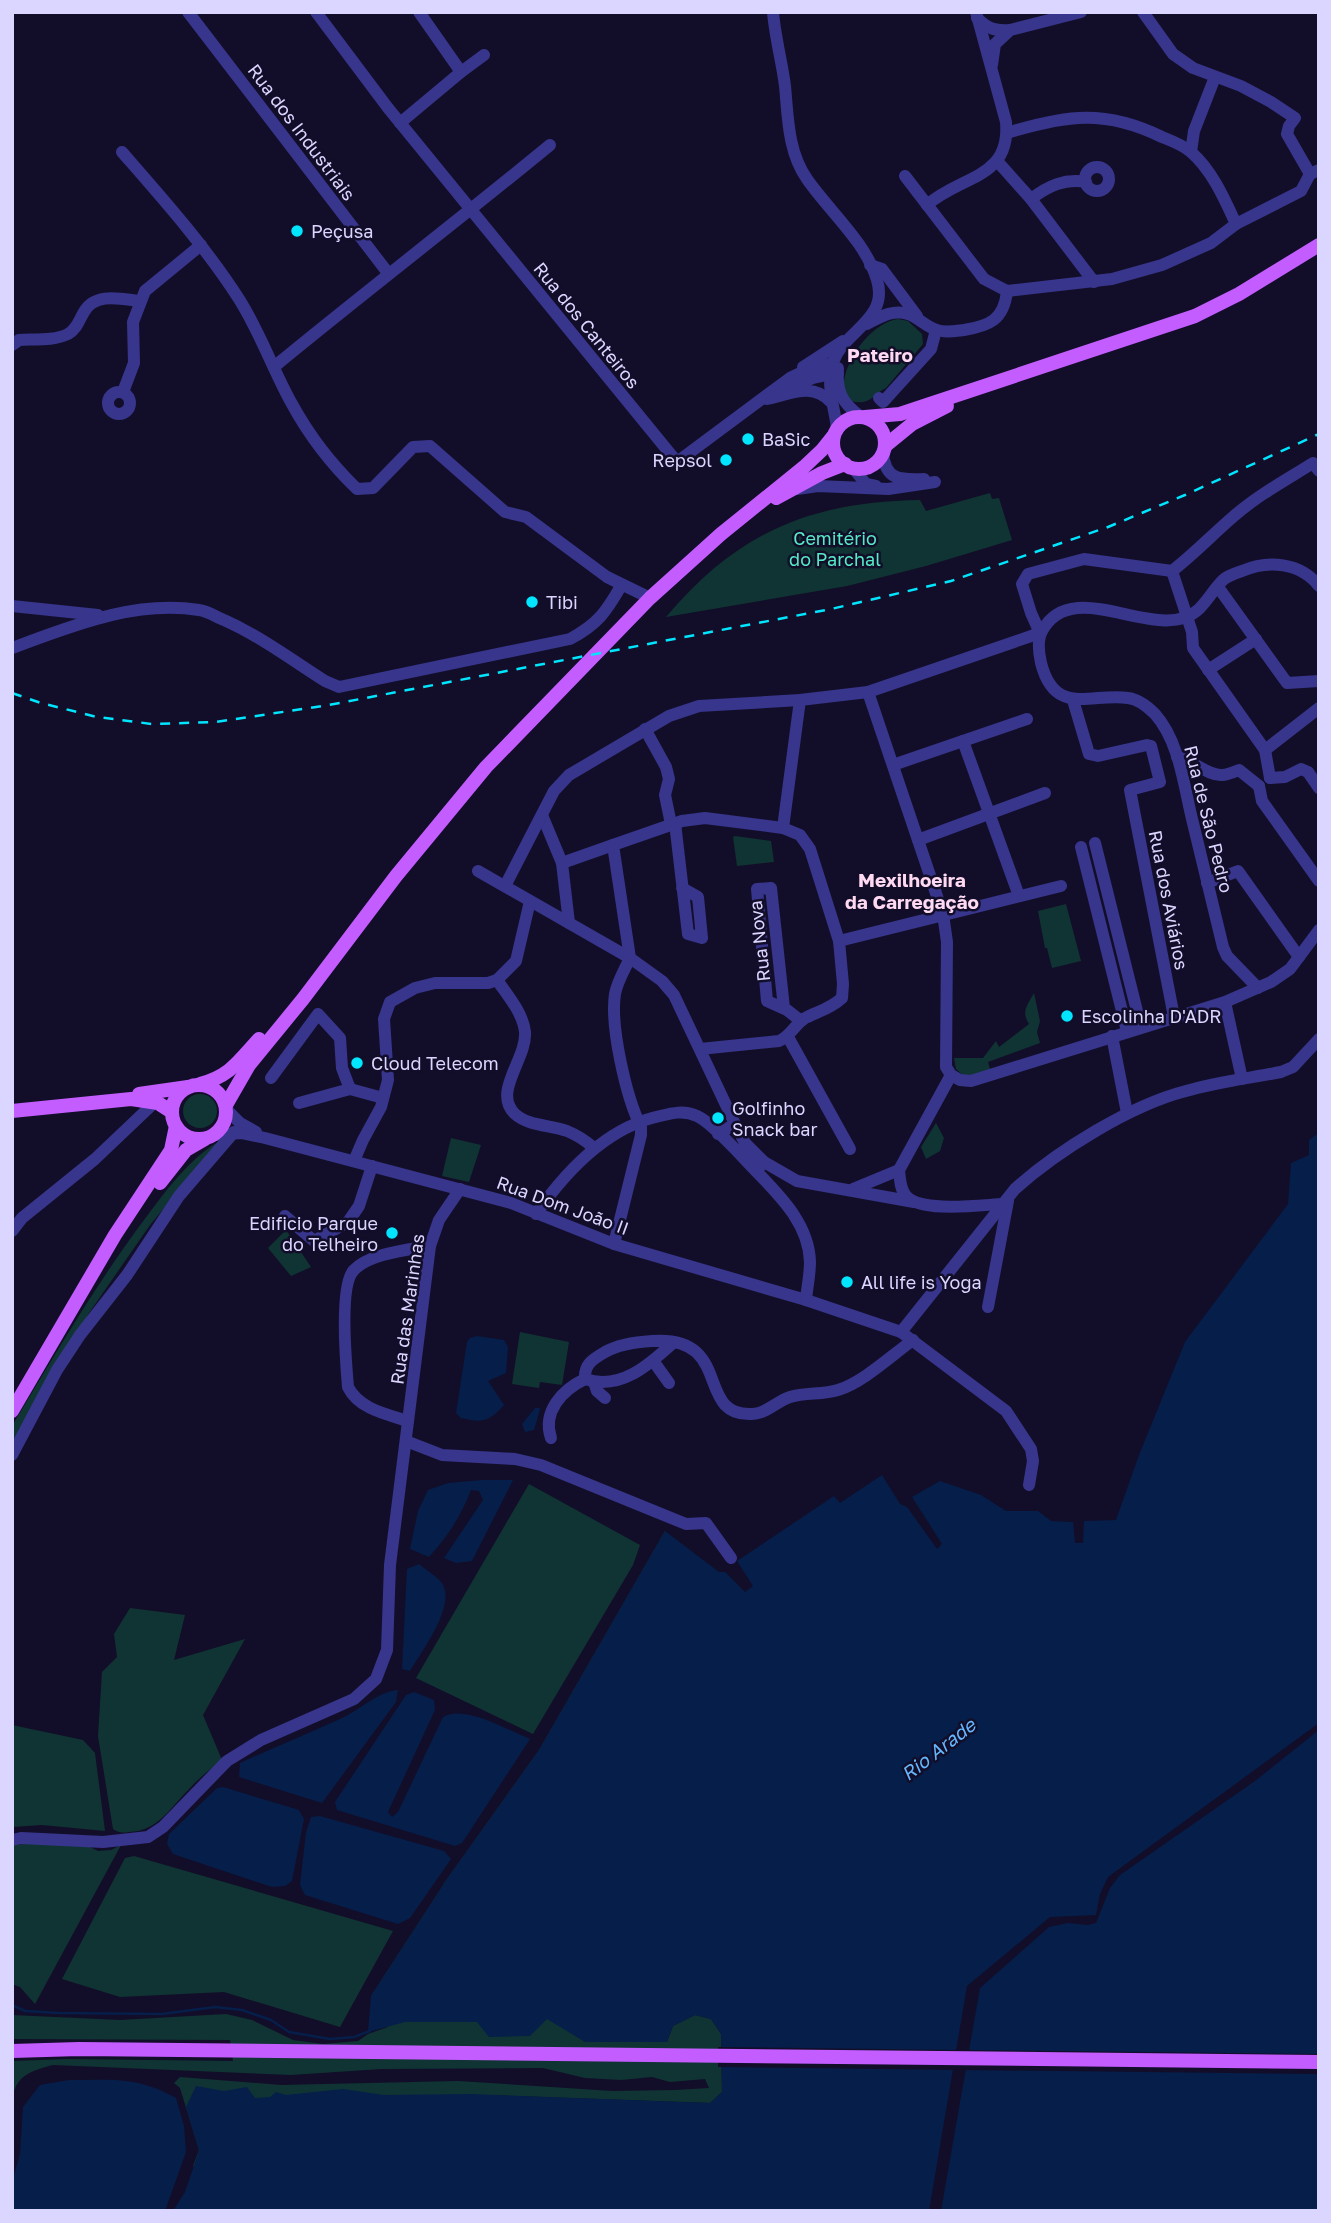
<svg xmlns="http://www.w3.org/2000/svg" width="1331" height="2223" viewBox="0 0 1331 2223" font-family="'Golos Text',sans-serif">
<style>
.green{fill:#103433}
.water{fill:#061e4a}
.pier{fill:#120e29}
.lines{fill:none;stroke-linecap:round;stroke-linejoin:round}
.stream{stroke:#061e4a;stroke-width:2.5}
.minor{stroke:#38358c;stroke-width:12}
.major{stroke:#c35dff;stroke-width:14}
.rail{stroke:#02e5ff;stroke-width:2.5;stroke-dasharray:10 9;stroke-linecap:butt}
.poi-dot{fill:#02e5ff;stroke:#120e29;stroke-width:2.5}
.labels{text-anchor:middle;dominant-baseline:central;stroke-width:5;stroke-linejoin:round;paint-order:stroke}
.street-label{font-size:18px;fill:#dbd6ff;stroke:#120e29}
.poi-label{font-size:18px;fill:#dbd6ff;stroke:#120e29;text-anchor:start}
.park-label{font-size:18px;fill:#56eac6;stroke:#120e29}
.neighbourhood-label{font-size:19px;font-weight:bold;fill:#ffd8f1;stroke:#120e29}
.water-label{font-size:19px;font-style:italic;fill:#64b7ff;stroke:#120e29}
</style>
<rect width="100%" height="100%" fill="#120e29"/>
<g class="green">
<path d="M898,319L908,321L922,334L923,344L886,388C878,391 872,401 863,402C821,408 855,326 898,319Z"/>
<path d="M990,493L992,499L999,498L1012,540L926,566L847,586L666,617C738,532 810,502 920,500L926,511Z"/>
<path d="M735,836L771,841L774,862L737,866L733,837Z"/>
<path d="M1066,904L1081,961L1052,968L1047,948H1045L1038,911Z"/>
<path d="M1034,993L1040,1021L1037,1032L1040,1043L988,1062L990,1069L974,1075H963L956,1069L954,1058H983L996,1041L999,1047L1029,1024C1021,1011 1027,1006 1034,993Z"/>
<circle cx="200" cy="1111" r="17"/>
<path d="M936,1123L944,1138L940,1151L926,1159L921,1147Z"/>
<path d="M451,1138L481,1145L469,1182L442,1176Z"/>
<path d="M221,1140L150,1225L89,1313L12,1442V1427L15,1421C57,1351 98,1281 147,1216C169,1187 189,1159 221,1140Z"/>
<path d="M286,1230L311,1267L291,1276L268,1248Z"/>
<path d="M520,1332L569,1342L562,1385L540,1382L539,1388L512,1384Z"/>
<path d="M529,1484L640,1545L633,1565L533,1734L416,1678Z"/>
<path d="M665,1531L688,1558L667,2042L673,2026L695,2015L711,2019L721,2034L722,2092L710,2103L490,2095L336,2211L193,2166L199,2150L180,2088L174,2083L180,2077L281,2085L458,2081L613,2091L675,2090L709,2088L705,2079L670,2082L652,2077L621,2080L585,2078L543,2068L381,2069L291,2075L53,2065C31,2071 15,2075 12,2101V2061L68,2059L233,2061L230,2040L12,2039V2015L120,2020L226,2014L252,2020L293,2040L323,2044L358,2041L368,2034L388,2027L371,1996L447,1879L539,1750Z"/>
<path d="M130,1608L185,1615L174,1660L245,1639L203,1715L222,1760C210,1769 199,1778 189,1789C170,1808 158,1831 129,1832C122,1833 119,1833 113,1829L98,1736L102,1672L117,1657L114,1634Z"/>
<path d="M12,1725L83,1740L95,1753L105,1831L42,1825L12,1827Z"/>
<path d="M40,1843L90,1847L98,1851L111,1850L121,1845L35,2004L20,1987L12,1984V1845Z"/>
<path d="M134,1856L393,1931L340,2027L224,1992L120,1997L62,1979L125,1858Z"/>
</g>
<g class="water">
<path d="M1319,1133V1723L1108,1877L1100,1894L1096,1915L1050,1917L967,1986L929,2211H173L185,2192L199,2151L186,2107L196,2086L224,2091L247,2087L255,2098L270,2097L276,2092L286,2095L343,2089L384,2095L470,2094L710,2103L722,2092L721,2034L711,2019L695,2015L673,2026L667,2042H585L547,2019L530,2036L489,2037L477,2022H405L368,2032L371,1996L447,1879L539,1750L665,1531L719,1572H725L745,1592L753,1586L737,1561L834,1496L840,1503L882,1475L900,1504L907,1507L937,1549L942,1544L912,1497L940,1481L981,1495L1006,1511H1038L1051,1521L1073,1522L1075,1543H1083L1084,1521L1116,1520L1139,1455L1185,1342L1288,1204L1291,1163L1309,1155V1140Z"/>
<path d="M477,1336L504,1340L508,1347L506,1373L488,1381L504,1405C489,1422 482,1423 461,1418L456,1413L467,1342L470,1338Z"/>
<path d="M535,1408H540C540,1410 535,1427 534,1430L525,1432L522,1424Z"/>
<path d="M482,1480H513L472,1561L456,1563L444,1558L483,1500L479,1491L471,1490C461,1516 448,1536 429,1557L410,1549L418,1511L428,1490L448,1483Z"/>
<path d="M419,1564C426,1570 435,1575 441,1582C458,1603 422,1651 410,1671L402,1669L407,1569Z"/>
<path d="M398,1690L396,1702L322,1803L239,1777L240,1763C273,1748 307,1734 340,1719C360,1710 377,1692 398,1690Z"/>
<path d="M414,1692L434,1700L435,1710L388,1812L392,1817L398,1812L443,1717C465,1704 507,1730 530,1739L462,1843L455,1846L337,1810L335,1802L406,1695Z"/>
<path d="M1319,1730V2211H941L980,1988L1049,1927L1068,1923L1088,1925L1096,1923L1110,1888L1120,1875L1255,1781Z"/>
<path d="M223,1787L299,1810L304,1819L292,1881L285,1886L272,1887L173,1854L167,1844L169,1834L217,1788Z"/>
<path d="M320,1816L444,1851L451,1859L410,1918L398,1924L305,1895L300,1885L306,1832L311,1817Z"/>
<path d="M69,2080C112,2080 137,2076 176,2098L184,2126L186,2152L165,2211H12V2182L20,2154L23,2107L40,2085Z"/>
</g>
<g class="pier">
<path d="M718,2047L960,2050L957,2070L718,2067Z"/>
<path d="M964,2050L1319,2054V2074L961,2070Z"/>
</g>
<g class="lines">
<path class="stream" d="M12,2005L25,2011L59,2013L162,2014L215,2007L242,2010L271,2020L289,2032L330,2039L354,2037L370,2031"/>
<g class="minor">
<path d="M188,12L388,273"/>
<path d="M316,12L388,108L677,462L790,378L811,368L829,364L838,374"/>
<path d="M773,12C775,37 782,62 785,86C788,118 788,152 807,179C829,211 866,242 877,280C889,319 845,331 834,360C825,383 834,405 837,428"/>
<path d="M1143,12L1173,54L1193,68L1241,86L1271,102L1295,118L1289,126L1287,134L1310,174"/>
<path d="M977,18C988,29 995,31 1010,30"/>
<path d="M992,65L995,44L1010,30L1081,12"/>
<path d="M461,72L484,55"/>
<path d="M400,123L461,72L419,12"/>
<path d="M1007,133C1066,115 1105,109 1162,137C1172,141 1183,145 1191,152C1212,170 1225,200 1236,224"/>
<path d="M122,152C163,199 205,246 239,299C260,332 273,370 292,404C310,437 330,463 357,489L373,488L413,447L430,446L505,512L526,517L607,577L650,598"/>
<path d="M1191,152L1194,131L1215,77"/>
<path d="M998,162L1031,199L1094,282"/>
<circle cx="1097" cy="179" r="12"/>
<path d="M905,176L984,279L1007,291L1112,279L1162,265L1211,243L1236,224L1301,191L1310,174L1319,170"/>
<path d="M1031,199C1048,186 1065,178 1086,182"/>
<path d="M927,205C961,175 1011,179 1006,122L976,12"/>
<path d="M870,265L882,269L917,316"/>
<path d="M867,324C880,317 893,309 908,314C918,317 926,327 937,330C945,333 955,331 964,330C989,326 1004,320 1007,291"/>
<path d="M12,345L19,340C34,339 54,341 68,334C77,329 79,320 84,312C95,292 121,299 140,301"/>
<path d="M275,366C366,291 459,220 550,145"/>
<path d="M803,367L843,341"/>
<path d="M838,368C836,391 842,403 860,416"/>
<path d="M789,388L813,378L827,375L834,367"/>
<circle cx="119" cy="403" r="11"/>
<path d="M123,392L134,363L133,322L145,291L201,245"/>
<path d="M879,398L883,402L931,349L936,330"/>
<path d="M767,399C791,394 812,382 831,402"/>
<path d="M883,453C885,480 900,480 924,479"/>
<path d="M853,468L866,484L876,486"/>
<path d="M797,489L818,486L888,489L935,482"/>
<path d="M1172,571L1192,632L1193,648L1265,750L1270,778"/>
<path d="M1218,587L1287,683L1319,681"/>
<path d="M12,606L98,615"/>
<path d="M12,648C72,626 134,600 199,610C208,611 216,617 224,620C260,636 292,660 325,681L339,687L570,639C598,624 606,612 621,586"/>
<path d="M1208,670L1256,639"/>
<path d="M1073,700L1089,754L1098,756L1147,745L1151,746L1160,782L1130,790L1174,1017"/>
<path d="M645,729L666,767L669,779L665,795L671,824"/>
<path d="M963,741L1019,896"/>
<path d="M1265,750L1319,708"/>
<path d="M1177,757C1192,759 1207,776 1222,775C1227,775 1234,772 1239,770L1259,786"/>
<path d="M893,765L1027,719"/>
<path d="M1270,778L1285,777L1301,769L1308,772L1319,788"/>
<path d="M1259,786L1262,801L1319,881"/>
<path d="M542,815L562,863"/>
<path d="M675,823L688,934L702,938L698,897L682,888"/>
<path d="M918,840L1045,793"/>
<path d="M1095,843L1141,1027"/>
<path d="M1081,847L1127,1031"/>
<path d="M478,871L630,958L662,981L674,995L735,1124"/>
<path d="M1207,883L1238,871L1299,957"/>
<path d="M505,886L554,791L569,775L669,716L699,706L800,700L868,692"/>
<path d="M569,923L562,863L613,845"/>
<path d="M839,941L1061,886"/>
<path d="M630,958L613,845L682,821L705,818L783,828"/>
<path d="M497,980C508,996 523,1013 525,1032C527,1059 492,1092 515,1114C528,1126 551,1125 567,1131C577,1135 586,1141 594,1148"/>
<path d="M1258,988L1227,956L1223,947C1213,906 1203,865 1193,823C1184,788 1180,742 1155,714C1148,707 1138,699 1128,698C1093,692 1055,718 1041,663C1039,654 1037,640 1042,631C1074,573 1159,647 1199,609C1208,600 1214,589 1223,580C1227,576 1236,573 1242,571C1268,560 1300,562 1319,586"/>
<path d="M1225,1002L1242,1079"/>
<path d="M784,1008L771,888L757,889L767,1001L787,1010L801,1021"/>
<path d="M1112,1036L1127,1113"/>
<path d="M788,1037L850,1149"/>
<path d="M700,1049L779,1041C791,1036 795,1024 805,1018C819,1011 830,1009 842,998L843,984L839,941L810,849L800,835L783,828L800,700"/>
<path d="M951,1075L946,1067L947,942L943,914L868,692L1040,633L1031,613L1022,584L1028,574L1084,559L1172,571C1194,554 1213,534 1234,516C1258,495 1286,480 1313,463L1319,471"/>
<path d="M951,1075L960,1080L971,1081L1225,1002L1271,982L1290,969L1319,930"/>
<path d="M951,1075L899,1170C900,1179 900,1189 906,1196C921,1213 981,1205 1003,1204"/>
<path d="M271,1078L318,1014L340,1038L342,1068L350,1089"/>
<path d="M299,1103L350,1089L383,1098"/>
<path d="M227,1110L240,1123L256,1132"/>
<path d="M214,1135L241,1133L265,1138L511,1203L614,1244L806,1300L901,1332L1006,1411L1031,1449L1033,1461L1029,1485"/>
<path d="M354,1161L363,1140L381,1107L388,1080L384,1019L390,1002L415,988L435,983H488L497,980L516,961L530,901"/>
<path d="M764,1162L797,1181L914,1202"/>
<path d="M756,1171C780,1196 809,1224 810,1262C810,1275 807,1288 806,1300"/>
<path d="M853,1189L899,1170"/>
<path d="M536,1214C566,1171 607,1127 660,1116C672,1113 684,1110 697,1116C713,1123 742,1157 756,1171L764,1162L745,1143L735,1124L718,1134"/>
<path d="M285,1216L314,1241L348,1222L359,1206L372,1166"/>
<path d="M12,1231L22,1218L95,1159L155,1102L156,1096"/>
<path d="M614,1244L641,1135V1127C626,1097 610,1026 615,994C617,982 625,969 630,958"/>
<path d="M988,1307L1008,1201"/>
<path d="M901,1332L1015,1189C1057,1151 1131,1105 1186,1091C1217,1082 1250,1078 1281,1072L1293,1067L1319,1039"/>
<path d="M674,1342C650,1364 621,1391 585,1379C584,1364 593,1359 605,1352C619,1344 636,1342 652,1341C734,1335 694,1417 752,1414C766,1414 777,1401 790,1397C806,1392 822,1395 838,1390C862,1383 891,1356 913,1340"/>
<path d="M654,1362L669,1383"/>
<path d="M594,1382L597,1391L605,1398"/>
<path d="M408,1421C386,1414 359,1409 348,1387C346,1364 339,1284 354,1270C370,1253 408,1250 430,1246"/>
<path d="M551,1438C542,1412 562,1390 585,1379"/>
<path d="M406,1441L442,1455L515,1459L541,1465L686,1524L706,1523L731,1558"/>
<path d="M12,1455L57,1370L80,1335L127,1275L179,1196L234,1132"/>
<path d="M12,1840L21,1838L103,1842L148,1837L163,1827L227,1761L261,1740L354,1699L376,1679L387,1650L390,1565L430,1246L439,1220L460,1189"/>
</g>
<g class="major">
<path d="M865,417L900,414L927,405L1195,316L1239,294L1319,245"/>
<circle cx="859" cy="443" r="26"/>
<path d="M885,446L912,424L947,406"/>
<path d="M776,498L822,473L845,464"/>
<path d="M200,1084C230,1076 238,1062 259,1039"/>
<circle cx="199" cy="1112" r="27"/>
<path d="M139,1094L188,1087"/>
<path d="M226,1105L249,1065L303,999L396,876L486,767L650,598L721,534L804,467L822,450L834,435"/>
<path d="M12,1111L131,1099L158,1103L172,1112"/>
<path d="M160,1183L186,1150L205,1139"/>
<path d="M12,1411L115,1235L171,1150L176,1126"/>
<path d="M12,2051L79,2049L1319,2062"/>
</g>
<path class="rail" d="M12,693L41,703L97,717L152,724L216,722L329,705L831,609L951,581L1108,527L1185,495L1319,434"/>
</g>
<g class="poi-dot">
<circle cx="297" cy="231" r="7"/>
<circle cx="748" cy="439" r="7"/>
<circle cx="726" cy="460" r="7"/>
<circle cx="532" cy="602" r="7"/>
<circle cx="1067" cy="1016" r="7"/>
<circle cx="357" cy="1063" r="7"/>
<circle cx="718" cy="1118" r="7"/>
<circle cx="392" cy="1233" r="7"/>
<circle cx="847" cy="1282" r="7"/>
</g>
<g class="labels">
<g class="street-label">
<text transform="translate(302 132) rotate(53)">Rua dos Industriais</text>
<text transform="translate(587 325) rotate(51)">Rua dos Canteiros</text>
<text transform="translate(1209 819) rotate(76)">Rua de São Pedro</text>
<text transform="translate(1169 900) rotate(79)">Rua dos Aviários</text>
<text transform="translate(759 941) rotate(-96)">Rua Nova</text>
<text transform="translate(563 1205) rotate(20)">Rua Dom João II</text>
<text transform="translate(407 1309) rotate(-82)">Rua das Marinhas</text>
</g>
<g class="poi-label">
<text x="311" y="231">Peçusa</text>
<text x="762" y="439">BaSic</text>
<text x="712" y="460" text-anchor="end">Repsol</text>
<text x="546" y="602">Tibi</text>
<text x="1081" y="1016">Escolinha D'ADR</text>
<text x="371" y="1063">Cloud Telecom</text>
<text x="732" y="1108">Golfinho<tspan x="732" dy="21">Snack bar</tspan></text>
<text x="378" y="1223" text-anchor="end">Edificio Parque<tspan x="378" dy="21">do Telheiro</tspan></text>
<text x="861" y="1282">All life is Yoga</text>
</g>
<g class="park-label">
<text x="835" y="538">Cemitério<tspan x="835" dy="21">do Parchal</tspan></text>
</g>
<g class="neighbourhood-label">
<text x="880" y="354">Pateiro</text>
<text x="912" y="879">Mexilhoeira<tspan x="912" dy="22">da Carregação</tspan></text>
</g>
<g class="water-label">
<text transform="translate(938 1749) rotate(-38)">Rio Arade</text>
</g>
</g>
<rect width="1331" height="2223" fill="none" stroke="#dbd6ff" stroke-width="28"/>
</svg>
